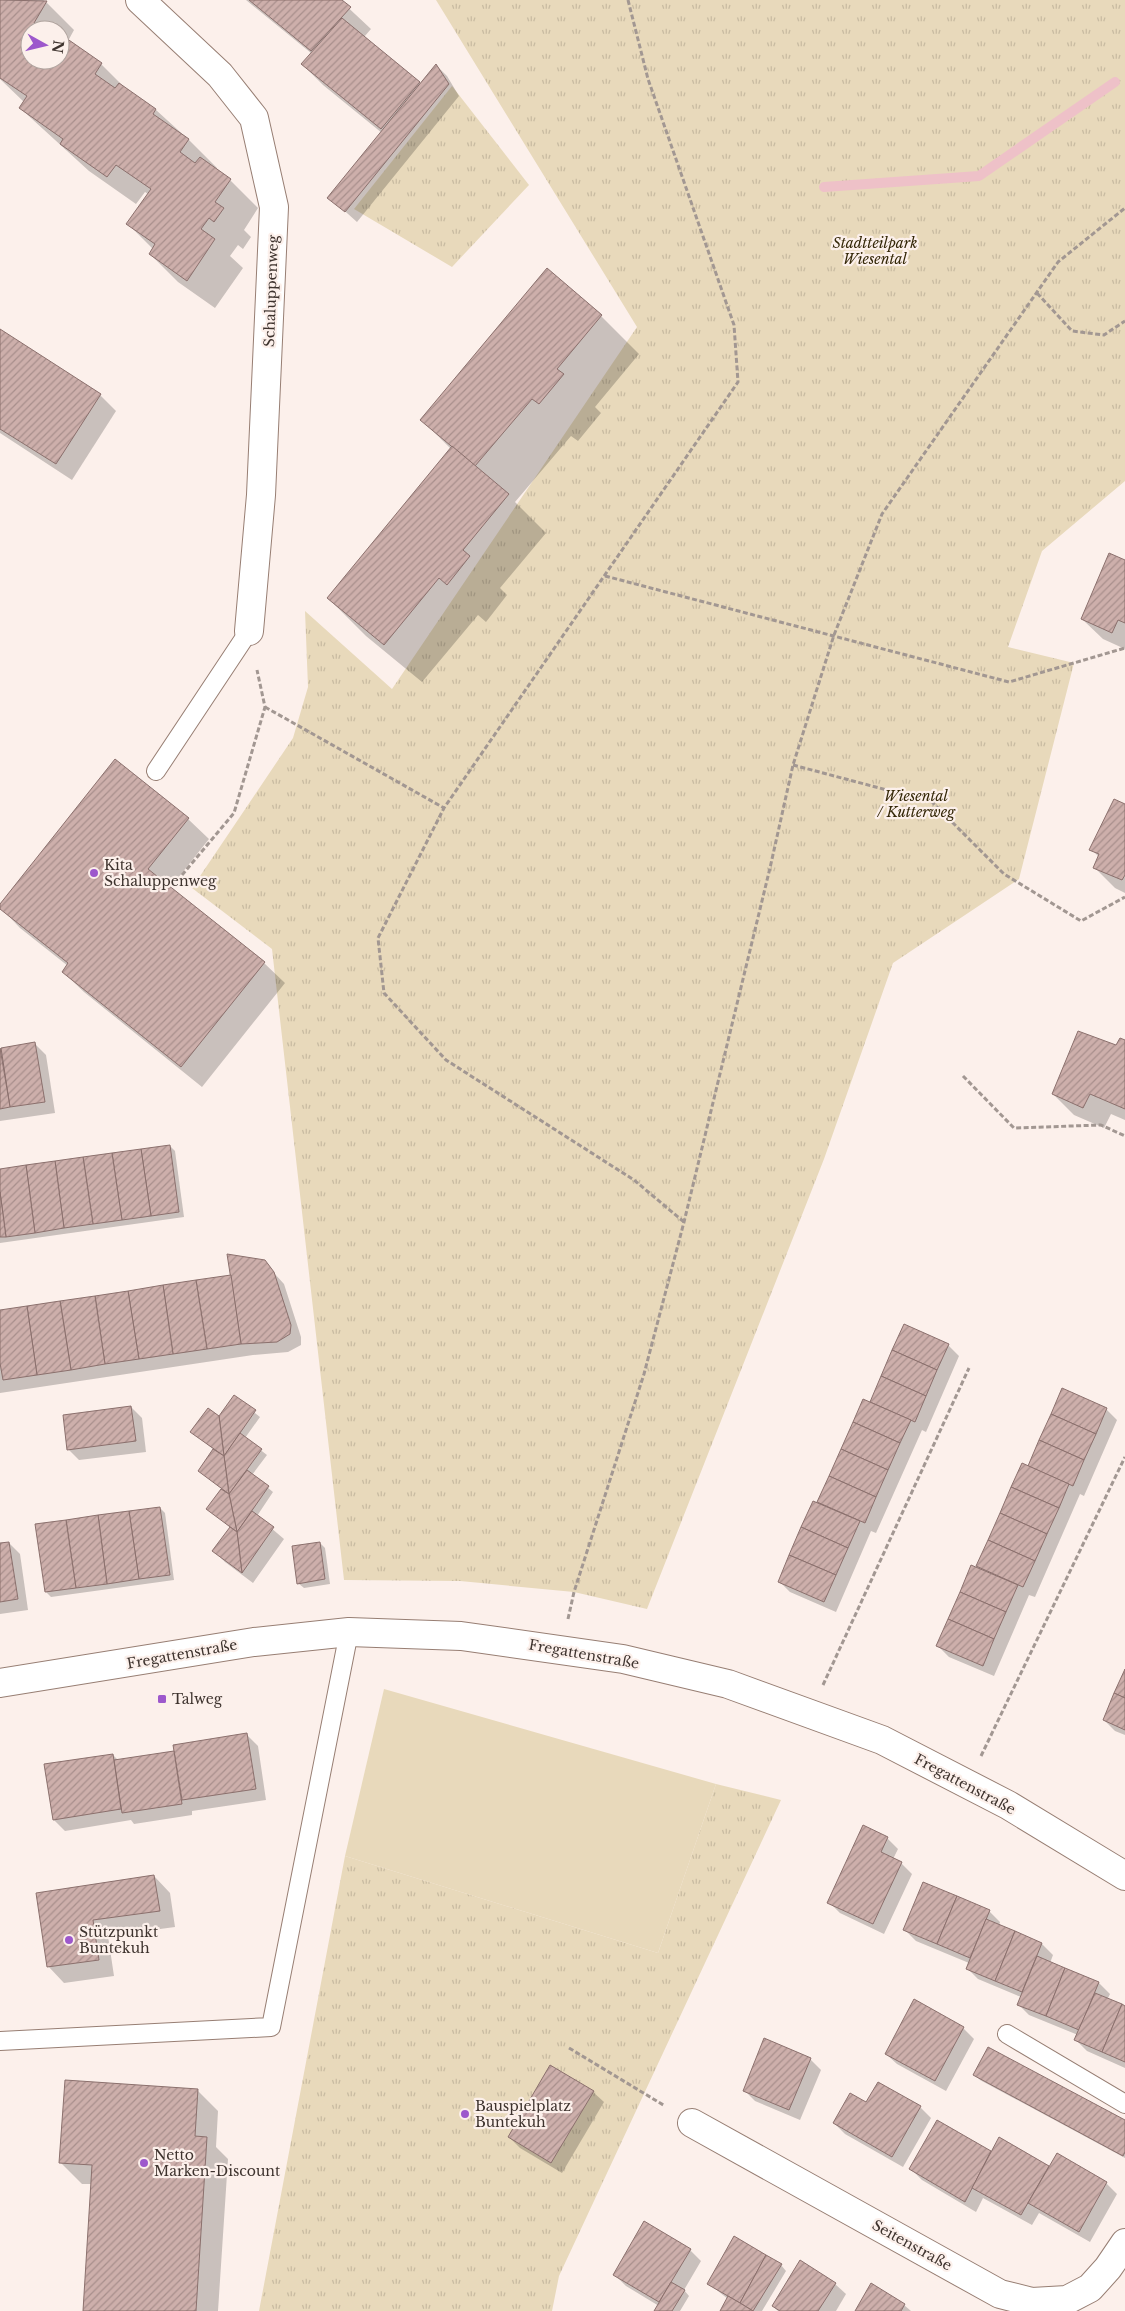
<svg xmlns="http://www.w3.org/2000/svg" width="1125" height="2311" viewBox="0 0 1125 2311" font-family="'Libre Baskerville',serif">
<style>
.park{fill:url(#park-tufts)}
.garden{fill:#e8d9bb}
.shadow{fill:#0003;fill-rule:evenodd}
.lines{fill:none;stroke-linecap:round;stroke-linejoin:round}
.stream{stroke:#eec1c8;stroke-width:10}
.building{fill:url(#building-hatch);stroke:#8b706d}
.lane-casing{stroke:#977e73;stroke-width:20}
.street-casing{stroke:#977e73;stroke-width:30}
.secondary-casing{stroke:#977e73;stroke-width:30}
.path{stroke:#a29792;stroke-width:3;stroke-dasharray:5 2.5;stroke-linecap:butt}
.lane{stroke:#fff;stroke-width:18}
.street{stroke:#fff;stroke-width:28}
.secondary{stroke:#fff;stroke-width:28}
.poi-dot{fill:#9d58cc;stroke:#fcf0eb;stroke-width:2}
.labels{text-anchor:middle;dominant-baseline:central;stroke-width:4.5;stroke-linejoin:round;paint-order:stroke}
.park-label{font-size:14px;font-style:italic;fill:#342707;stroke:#fcf0eb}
.street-label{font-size:14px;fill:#3e332e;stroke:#fcf0eb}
.poi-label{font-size:14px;fill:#3e332e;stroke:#fcf0eb;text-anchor:start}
</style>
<defs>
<pattern id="park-tufts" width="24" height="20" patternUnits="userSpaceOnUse" patternTransform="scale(1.25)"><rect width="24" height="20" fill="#e8d9bb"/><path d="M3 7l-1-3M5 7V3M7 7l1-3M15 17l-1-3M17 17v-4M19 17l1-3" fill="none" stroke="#c8bba1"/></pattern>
<pattern id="building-hatch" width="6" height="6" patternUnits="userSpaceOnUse" patternTransform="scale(1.25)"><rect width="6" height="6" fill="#cdafab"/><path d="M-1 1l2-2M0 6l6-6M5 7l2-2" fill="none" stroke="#a88f8c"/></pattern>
</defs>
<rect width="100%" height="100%" fill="#fcf0eb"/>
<g class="park">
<path d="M436,0H1125V481L1042,551L1008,647L1074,663L1019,879L893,963L824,1159L647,1609L574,1592L460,1581L344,1580L272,949L192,888L293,738L308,687L305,611L392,689L637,327Z"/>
<path d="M452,86L529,185L452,267L354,209Z"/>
<path d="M716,1784L781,1800L559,2276L552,2311H259L345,1856L658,1953Z"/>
</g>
<path class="garden" d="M384,1689L716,1784L658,1953L345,1856Z"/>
<g class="shadow">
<path d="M0,0H43L46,2L74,30L68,41L101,64L127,90L156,110L189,140L217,168L215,170L230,180L258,208L244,230L251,237L243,249L238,245L230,256L243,268L215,308L178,282L150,254L153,249L128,224L148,194L145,192L136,204L89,171L20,108L24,102L0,79ZM30,30H60V60H30Z"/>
<path d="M246,0H340L371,29L364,37L421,84L436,65L447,76L459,96L357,222L329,197L382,133L323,85L302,64L311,53Z"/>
<path d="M601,316L639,354L595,407L601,413L578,441L571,436L515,502L546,533L500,588L507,595L486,622L478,615L422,682L366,636L328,598L451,449L422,420Z"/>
<path d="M0,330L100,395L116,411L72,480L0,433Z"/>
<path d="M1125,562V649L1103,639L1082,619Z"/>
<path d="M1125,805V893L1115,888L1094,867L1099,857L1091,849Z"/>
<path d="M188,819L209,839L170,888L264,963L285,983L202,1087L84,992L63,972L68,966L20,928L0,907Z"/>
<path d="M1125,1042V1120L1111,1114L1104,1128L1074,1115L1053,1094Z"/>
<path d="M35,1044L46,1055L55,1113L0,1121V1049Z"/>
<path d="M170,1146L175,1151L184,1217L0,1243V1170Z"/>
<path d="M264,1262L284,1284L301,1337V1345L288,1352L253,1355L0,1393V1311L232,1276Z"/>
<path d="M904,1326L948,1345L959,1356L926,1432L922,1430L876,1533L871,1531L836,1612L790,1592L779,1581L818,1503L864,1400L870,1404Z"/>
<path d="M234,1396L260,1417L245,1438L267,1455L252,1475L273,1492L257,1516L284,1539L253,1583L225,1562L214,1551L231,1528L208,1509L222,1489L200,1471L214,1450L192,1432L219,1418Z"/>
<path d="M131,1407L142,1418L146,1452L79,1460L68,1449Z"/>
<path d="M1106,1409L1117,1420L1084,1496L1080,1494L1035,1597L1029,1595L994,1676L949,1657L938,1646L976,1568L1023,1465L1029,1468Z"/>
<path d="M160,1508L165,1513L174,1580L51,1597L46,1592Z"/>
<path d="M9,1543L20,1554L28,1610L0,1614V1544Z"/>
<path d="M320,1543L325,1548L330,1584L304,1588L298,1583Z"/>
<path d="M1125,1671V1735L1115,1731L1104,1720Z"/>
<path d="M247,1735L258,1746L266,1800L192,1811V1815L134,1824L131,1820L65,1831L54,1820L113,1755L118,1760L175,1752Z"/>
<path d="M887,1838L898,1849L893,1859L901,1863L912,1874L884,1934L840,1913L829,1902Z"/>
<path d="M154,1876L170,1893L175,1927L108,1936L114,1976L64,1983L48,1966L38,1894Z"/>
<path d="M989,1911L1000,1922L999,1926L1042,1944L1053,1955L1050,1963L1099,1983L1110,1994L1107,2000L1125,2007V2068L1087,2051L1076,2040L1078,2035L1029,2015L1018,2004L1021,1997L978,1979L967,1968L969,1963L916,1941L905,1930Z"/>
<path d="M963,2028L974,2039L946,2091L897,2064L886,2054Z"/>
<path d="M810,2059L821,2070L800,2120L755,2101L744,2090Z"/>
<path d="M975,2075L1125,2122V2158L980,2080Z"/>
<path d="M197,2090L218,2111L216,2147L228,2159L218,2311H84L92,2184H82L61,2163Z"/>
<path d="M593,2092L604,2102L562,2173L520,2148L509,2137Z"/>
<path d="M920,2107L931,2118L903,2167L845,2134L834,2123Z"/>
<path d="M938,2122L992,2153L1000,2139L1050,2168L1106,2183L1117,2194L1090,2242L1039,2213L1032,2225L983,2198L976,2212L922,2180L911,2169Z"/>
<path d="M690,2250L701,2261L684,2290L689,2296L680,2311H656L659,2306L626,2286L615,2275Z"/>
<path d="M781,2265L786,2271L762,2311H722L728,2299L708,2283Z"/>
<path d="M835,2284L846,2294L836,2311H778L773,2306Z"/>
<path d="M904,2305L911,2311H856Z"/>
</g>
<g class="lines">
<path class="stream" d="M824,187L979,176L1115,82"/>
</g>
<g class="building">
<path d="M0,0L47,1L34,23L43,30H30V60H60V41L63,43L66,38L102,63L95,74L115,88L119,83L156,109L153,114L189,139L180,152L195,163L200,157L231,179L215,202L224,208L214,222L209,218L201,229L215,239L187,281L149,254L155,244L126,224L151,189L116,165L107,177L60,144L63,139L19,108L27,96L0,78Z"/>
<path d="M249,0H342L351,7L311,51Z"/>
<path d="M342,18L420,82L381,129L301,64Z"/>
<path d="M436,64L449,84L345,212L327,198Z"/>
<path d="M547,268L602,315L557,369L564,374L539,404L532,399L475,466L420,420Z"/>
<path d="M0,329L101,394L56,464L0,429Z"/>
<path d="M452,446L509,494L463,550L470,556L447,585L439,578L384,645L327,598Z"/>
<path d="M1109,553L1125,560V623L1118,620L1112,633L1081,619Z"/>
<path d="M115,759L189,818L148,869L265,962L181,1067L62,972L68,963L0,909V904Z"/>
<path d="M1114,799L1125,804V875L1122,880L1093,868L1099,854L1089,850Z"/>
<path d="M1078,1031L1116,1045L1120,1038L1125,1040V1109L1090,1094L1083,1108L1052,1094Z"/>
<path d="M35,1042L45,1102L10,1107L1,1048Z"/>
<path d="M0,1048L10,1107L0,1109Z"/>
<path d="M170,1145L179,1212L151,1216L141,1149Z"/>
<path d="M141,1149L151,1216L122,1220L112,1153Z"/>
<path d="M112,1153L122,1220L93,1224L83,1157Z"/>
<path d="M83,1157L93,1224L64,1228L55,1161Z"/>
<path d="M55,1161L64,1228L35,1233L26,1165Z"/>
<path d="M26,1165L35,1233L6,1237L0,1192V1169Z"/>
<path d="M0,1192L6,1237H0Z"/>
<path d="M227,1254L265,1260L274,1272L291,1325L290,1334L277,1342L241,1344Z"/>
<path d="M231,1275L241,1344L207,1349L196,1280Z"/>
<path d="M196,1280L207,1349L173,1354L163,1285Z"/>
<path d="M163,1285L173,1354L139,1359L128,1291Z"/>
<path d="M128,1291L139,1359L105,1364L95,1296Z"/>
<path d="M95,1296L105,1364L71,1370L60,1301Z"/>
<path d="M60,1301L71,1370L37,1375L27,1306Z"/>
<path d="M27,1306L37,1375L3,1380L0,1363V1310Z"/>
<path d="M904,1324L949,1344L937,1370L892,1350Z"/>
<path d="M892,1350L937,1370L926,1396L881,1376Z"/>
<path d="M881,1376L926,1396L915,1422L870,1402Z"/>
<path d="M1062,1388L1107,1408L1096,1434L1051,1414Z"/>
<path d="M234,1395L256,1410L224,1456L219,1416Z"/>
<path d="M863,1399L911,1420L900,1443L853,1422Z"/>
<path d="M131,1406L136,1441L67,1450L63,1415Z"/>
<path d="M208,1408L219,1416L224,1456L190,1432Z"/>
<path d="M1051,1414L1096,1434L1084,1460L1039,1440Z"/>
<path d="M853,1422L900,1443L888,1470L841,1449Z"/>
<path d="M240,1433L262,1449L229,1494L224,1456Z"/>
<path d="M1039,1440L1084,1460L1073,1486L1028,1466Z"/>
<path d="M213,1449L224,1456L229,1494L198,1471Z"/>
<path d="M841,1449L888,1470L876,1497L829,1476Z"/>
<path d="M1022,1463L1069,1484L1059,1508L1011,1487Z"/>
<path d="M247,1470L269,1486L237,1532L229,1494Z"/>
<path d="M829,1476L876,1497L865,1523L817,1502Z"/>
<path d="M1011,1487L1059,1508L1047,1534L1000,1513Z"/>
<path d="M221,1489L229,1494L237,1532L206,1509Z"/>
<path d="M813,1501L860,1521L848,1548L801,1527Z"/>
<path d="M160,1507L170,1575L139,1579L129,1511Z"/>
<path d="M129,1511L139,1579L107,1584L98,1515Z"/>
<path d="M252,1511L274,1527L242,1573L237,1532Z"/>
<path d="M1000,1513L1047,1534L1035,1561L988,1540Z"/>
<path d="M98,1515L107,1584L76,1588L66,1520Z"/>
<path d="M66,1520L76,1588L45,1592L35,1524Z"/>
<path d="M230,1527L237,1532L242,1573L212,1551Z"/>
<path d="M801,1527L848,1548L836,1575L789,1555Z"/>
<path d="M988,1540L1035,1561L1023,1587L976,1566Z"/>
<path d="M9,1542L18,1599L0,1602V1543Z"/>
<path d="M320,1542L325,1579L297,1584L292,1546Z"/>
<path d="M789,1555L836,1575L824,1602L778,1582Z"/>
<path d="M971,1565L1018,1585L1006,1612L960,1592Z"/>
<path d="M960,1592L1006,1612L994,1639L948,1619Z"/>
<path d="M948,1619L994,1639L983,1666L936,1646Z"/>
<path d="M1125,1669V1698L1114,1693Z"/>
<path d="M1114,1693L1125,1698V1730L1103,1720Z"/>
<path d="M247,1733L256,1789L182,1800L173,1745Z"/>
<path d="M174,1751L182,1804L122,1813L114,1760Z"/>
<path d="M113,1754L121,1809L53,1820L44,1764Z"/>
<path d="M863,1825L888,1837L881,1852L902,1862L873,1924L827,1903Z"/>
<path d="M154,1875L160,1911L93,1920L99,1960L47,1967L36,1893Z"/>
<path d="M923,1882L957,1896L937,1944L903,1930Z"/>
<path d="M957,1896L990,1910L970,1958L937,1944Z"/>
<path d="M986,1919L1015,1931L995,1981L966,1969Z"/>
<path d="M1015,1931L1042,1943L1022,1992L995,1981Z"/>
<path d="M1037,1956L1065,1968L1046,2016L1017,2005Z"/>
<path d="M1065,1968L1099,1982L1079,2030L1046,2016Z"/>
<path d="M1095,1993L1122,2004L1102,2052L1074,2040Z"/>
<path d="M914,1999L964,2027L935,2081L885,2054Z"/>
<path d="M1122,2004L1125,2006V2062L1102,2052Z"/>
<path d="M764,2038L811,2058L789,2110L743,2091Z"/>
<path d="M988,2047L1125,2120V2152L1123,2156L973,2075Z"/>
<path d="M550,2065L594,2091L551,2163L508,2137Z"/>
<path d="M65,2080L198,2089L195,2136L207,2137L196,2311H83L92,2165L59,2163Z"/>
<path d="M878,2082L921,2106L892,2157L833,2123L850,2093L866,2102Z"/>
<path d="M937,2120L991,2151L965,2202L909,2169Z"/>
<path d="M999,2137L1049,2166L1021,2215L972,2188Z"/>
<path d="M1057,2153L1107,2182L1079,2232L1028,2203Z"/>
<path d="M644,2221L691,2249L659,2302L613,2275Z"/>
<path d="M734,2236L766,2255L740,2303L707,2284Z"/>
<path d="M766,2255L782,2264L753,2311L740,2303Z"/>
<path d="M800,2260L836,2283L818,2311H780L772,2306Z"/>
<path d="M671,2282L685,2290L672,2311H654Z"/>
<path d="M871,2283L905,2304L901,2311H855Z"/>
<path d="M728,2296L740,2303L753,2311H720Z"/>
</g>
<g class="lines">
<defs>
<g id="lane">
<path d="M156,771L249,631"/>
<path d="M1007,2034L1125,2104"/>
<path d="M0,2041L271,2027L349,1632"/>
</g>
<g id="street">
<path d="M140,0L220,75L254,118L274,207L261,495L249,631"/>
<path d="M692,2123L1000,2294L1032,2302L1067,2300L1090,2288L1108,2268L1125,2243"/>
</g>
<path id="secondary" d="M0,1683L254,1642L349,1632L461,1636L623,1659L728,1684L882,1740L1008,1805L1125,1876"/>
</defs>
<use href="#lane" class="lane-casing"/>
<use href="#street" class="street-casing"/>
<use href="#secondary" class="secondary-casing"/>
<g class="path">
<path d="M628,0L648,79L734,325L738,382L444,808L378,938L384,993L446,1060L634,1180L684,1222"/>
<path d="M1037,293L1072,331L1104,335L1125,321"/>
<path d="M605,576L1009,682L1125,648"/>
<path d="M265,707L444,808"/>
<path d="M793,765L932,802L1004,874L1081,921L1125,897"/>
<path d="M182,875L234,813L265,707L257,670"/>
<path d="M963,1076L1014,1128L1101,1125L1125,1136"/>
<path d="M568,1619L574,1592L644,1374L684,1222L770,868L793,765L834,635L882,514L1058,262L1125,208"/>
<path d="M823,1685L969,1368"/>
<path d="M981,1756L1125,1457"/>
<path d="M569,2048L665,2106"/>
</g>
<use href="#lane" class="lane"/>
<use href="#street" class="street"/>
<use href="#secondary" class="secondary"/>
</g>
<g class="poi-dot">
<circle cx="94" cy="873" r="5"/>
<rect x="157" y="1694" width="10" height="10" rx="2.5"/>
<circle cx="69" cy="1940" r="5"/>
<circle cx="465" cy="2114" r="5"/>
<circle cx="144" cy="2163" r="5"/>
</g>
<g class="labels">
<g class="park-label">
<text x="875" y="243">Stadtteilpark<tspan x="875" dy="16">Wiesental</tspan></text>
<text x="916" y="796">Wiesental<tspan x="916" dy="16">/ Kutterweg</tspan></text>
</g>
<g class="street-label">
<text transform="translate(271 291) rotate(-88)">Schaluppenweg</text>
<text transform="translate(182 1654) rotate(-10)">Fregattenstraße</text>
<text transform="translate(584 1654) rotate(10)">Fregattenstraße</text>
<text transform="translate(965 1784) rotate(28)">Fregattenstraße</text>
<text transform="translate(912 2245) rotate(29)">Seitenstraße</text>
</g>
<g class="poi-label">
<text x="104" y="865">Kita<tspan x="104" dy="16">Schaluppenweg</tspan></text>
<text x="172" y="1699">Talweg</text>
<text x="79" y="1932">Stützpunkt<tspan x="79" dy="16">Buntekuh</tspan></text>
<text x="475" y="2106">Bauspielplatz<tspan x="475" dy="16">Buntekuh</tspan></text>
<text x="154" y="2155">Netto<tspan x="154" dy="16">Marken-Discount</tspan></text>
</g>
</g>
<g transform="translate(45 45) rotate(98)"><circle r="24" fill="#fcf0eb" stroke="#b0a49f"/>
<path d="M0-4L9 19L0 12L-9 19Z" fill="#9d58cc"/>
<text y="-8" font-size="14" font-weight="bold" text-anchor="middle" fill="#3e332e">N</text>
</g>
</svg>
